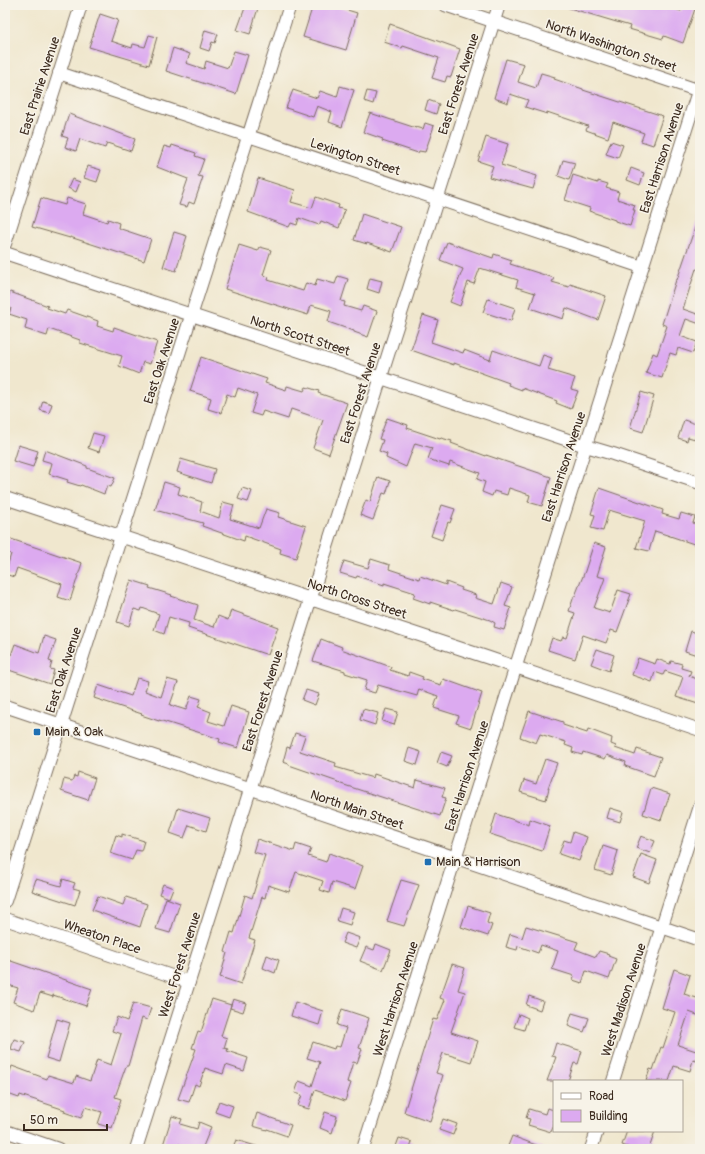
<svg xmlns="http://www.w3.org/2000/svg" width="705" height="1154" viewBox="0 0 705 1154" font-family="Pangolin,sans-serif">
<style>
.building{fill:#dcaaf0}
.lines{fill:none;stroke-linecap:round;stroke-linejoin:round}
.minor-casing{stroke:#7a6c5c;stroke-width:14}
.minor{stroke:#fff;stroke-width:12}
.poi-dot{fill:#1f6fb2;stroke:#f7f3e8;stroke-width:1.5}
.labels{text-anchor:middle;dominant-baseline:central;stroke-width:3;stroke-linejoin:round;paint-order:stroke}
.street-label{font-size:13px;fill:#3b2a1e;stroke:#f7f3e8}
.poi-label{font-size:13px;fill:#3b2a1e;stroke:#f7f3e8;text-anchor:start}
</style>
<rect width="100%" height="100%" fill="#f7f3e8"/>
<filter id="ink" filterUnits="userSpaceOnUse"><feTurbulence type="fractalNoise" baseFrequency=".025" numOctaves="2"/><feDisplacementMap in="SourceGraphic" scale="8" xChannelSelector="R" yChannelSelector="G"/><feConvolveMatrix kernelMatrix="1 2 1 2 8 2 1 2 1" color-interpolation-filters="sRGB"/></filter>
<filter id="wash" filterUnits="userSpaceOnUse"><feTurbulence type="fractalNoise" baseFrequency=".012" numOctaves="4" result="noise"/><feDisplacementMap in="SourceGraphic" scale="16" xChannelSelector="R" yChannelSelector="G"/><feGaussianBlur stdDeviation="0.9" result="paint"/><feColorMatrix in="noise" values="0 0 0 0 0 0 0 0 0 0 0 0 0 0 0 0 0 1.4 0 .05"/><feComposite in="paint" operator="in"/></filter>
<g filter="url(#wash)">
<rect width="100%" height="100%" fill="#f0e7ce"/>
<g id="blocks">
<g class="building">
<path d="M246,5H259L250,34L237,30Z"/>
<path d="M313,5H331L357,13L346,50L303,37Z"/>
<path d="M566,5H662L681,11L683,6L695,9L683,43L664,36L663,39L629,29L630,26L566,7Z"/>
<path d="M100,14L118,20L111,41L132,48L133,44L145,47L149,35L157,37L149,65L89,47Z"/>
<path d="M390,24L460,49L451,77L447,76L445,82L432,78L439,58L403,46L402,48L384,42Z"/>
<path d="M205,30L218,34L215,43L212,42L209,51L200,48Z"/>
<path d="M173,48L190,54L186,63L204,69L206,61L228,68L234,51L248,55L236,94L166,71Z"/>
<path d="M506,59L524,64L518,82L536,88L541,73L555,77L554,79L583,89V90L663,116L653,145L641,141L644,133L613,122L608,138L586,130L588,126L547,112V114L525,107L528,100L510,94L508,103L494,98Z"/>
<path d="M340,86L354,90L342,127L329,122L332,112L317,106L313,117L286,108L293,90L317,98L320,91L337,97Z"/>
<path d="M367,91L376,93L373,104L364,101Z"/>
<path d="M428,100L439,104L436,114L425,110Z"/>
<path d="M370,113L416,128V127L423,129L425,123L434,126L425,152L419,151L418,153L382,141L383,139L363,132Z"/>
<path d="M69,114L135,139L131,151L107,143L105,148L80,139L76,151L65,147L68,138L62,136Z"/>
<path d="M486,137L508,144L501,165L537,176L533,189L489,177L493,166L478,161Z"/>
<path d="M611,141L623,145L618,158L606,154Z"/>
<path d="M172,145L196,153L195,156L204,159L198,176L203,177L194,204L189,202L187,207L179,205L188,179L157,167L164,146L171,148Z"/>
<path d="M563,160L575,163L569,180L558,176Z"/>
<path d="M88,166L101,170L97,182L84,178Z"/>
<path d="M631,168L644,173L640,185L627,180Z"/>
<path d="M573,175L598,183V181L608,184L606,188L619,192L617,199L635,205L633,210H635L630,226L615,221V220L589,211L590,208L565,200Z"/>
<path d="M258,178L295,190L291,202L312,208L316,197L339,205L338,208L345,210L339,228L321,221L319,225L299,218L297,225L291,223L289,227L248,212Z"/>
<path d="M72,179L80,182L76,192L68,188Z"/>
<path d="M41,198L65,205L67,198L86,204L83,214L107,222L108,219L119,223L118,228L151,239L144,261L70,237V238L32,227Z"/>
<path d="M362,214L401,227L392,252L367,243V244L354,240Z"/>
<path d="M699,216L700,270L696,269L683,309L700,315V324L686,319L680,336L697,342L693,353L678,348L676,355L670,353L662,378L646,373L653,353L657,355L667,326L662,324L676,280H677Z"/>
<path d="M174,232L187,236L176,271L163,267Z"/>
<path d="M447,242L493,258L494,254L512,260L510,264L554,278L552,282L569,287L570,284L606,296L598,320L566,308L563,319L530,308L535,293L516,287L518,280L480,268L474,284L468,282L460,306L450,302L463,269L440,260Z"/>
<path d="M239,245L258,251L260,247L271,250L263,275L269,277L268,280L303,291L306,283L315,286L317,279L335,284L338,276L348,279L341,301L345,302L344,306L361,311L363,306L377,311L368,337L354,332V331L328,322L331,311L311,305L308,315L225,289Z"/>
<path d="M370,278L382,281L379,293L367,289Z"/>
<path d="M10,292L48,306L47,308L65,314L67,310L98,321L97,326L113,331L114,327L157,342L150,364L143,362L139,374L119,366L122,356L80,343V340L49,329L47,336L25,329L27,320L9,314L11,308L5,306Z"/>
<path d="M488,299L515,308L511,321L483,312Z"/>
<path d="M423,315L438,320L431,342L463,353L464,350L490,360L493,350L539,366L543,355L552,358L548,370L575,378L571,389L578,391L571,409L556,403L557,401L522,388V390L508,385L509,383L454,363V365L411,350Z"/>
<path d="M201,357L267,379L265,383L286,390L287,386L304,391L306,387L319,391L318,393L347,403L329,454L313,448L323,420L291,409L288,419L263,411L261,416L251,413L257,395L238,388L235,397L227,394L221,413L208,409L211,398L190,391Z"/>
<path d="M641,392L654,396L643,432L630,428Z"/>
<path d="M43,401L52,404L49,413L40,410Z"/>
<path d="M387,418L408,425L407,428L440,439L441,438L452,441L451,443L486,456V455L551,477L542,506L528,502L530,495L509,488L507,495L494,491L492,496L482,492L485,482L477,479L480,473L450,462L449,466L428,459L432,448L415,443L406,467L386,458L387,454L379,451L383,440L379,439Z"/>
<path d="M684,420L699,425L695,439L688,437L687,441L678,438Z"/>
<path d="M93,433L104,436L99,452L88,448Z"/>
<path d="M18,445L38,451L33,467L13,461Z"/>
<path d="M45,450L87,466V468L115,478L111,487L107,486L104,494L81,485L80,486L67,482L68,480L49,474L52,463L42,460Z"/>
<path d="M181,459L215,469L211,483L177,472Z"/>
<path d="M378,477L390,481L386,494L383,493L373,520L360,515L366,500L370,502Z"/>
<path d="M164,482L180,487L178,494L202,502L200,511L219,518L223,502L234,505L230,519L259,528L266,509L280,513L278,517L306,526L296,558L280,553L281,549L245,536L244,541L202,526L203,523L155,510Z"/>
<path d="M242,488L252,491L248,502L238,499Z"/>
<path d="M599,488L663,510L662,514L679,519L681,513L695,517L693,523L700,525V537L697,545L655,531L649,551L636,548L645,521L609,510L603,531L591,528L595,515L591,514Z"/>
<path d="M442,505L455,509L450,523L448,522L442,540L431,536Z"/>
<path d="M5,537L82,563L70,601L58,597L62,584L17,568L14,577L5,574L11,554L5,552Z"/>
<path d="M594,543L606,547L597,576L605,578L594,608L610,613L618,590L631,594L617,632L611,630L606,643L583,635L575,659L548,650L552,638L561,641L563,637L567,638L575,613L569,611L574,596H575L585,571Z"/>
<path d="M371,559L390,565L389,569L419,579L420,576L446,585V582L462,588L461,590L476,595L475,598L494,604L501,583L512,587L505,606L511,608L504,630L494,627L495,623L490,620L455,609L454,610L430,602V604L413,598L415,593L384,583V585L357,576L356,578L340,573L344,561L368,568Z"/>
<path d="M131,580L150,586L149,588L172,595L171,596L198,605L194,620L214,627L218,616L228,620L231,610L278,627L268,655L188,628L189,623L169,617L164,634L154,630L159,614L142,608L141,611L134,609L129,626L117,622Z"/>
<path d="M691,631L700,634V656L685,651Z"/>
<path d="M44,636L56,640L49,661L52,662L50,669L54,670L50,684L6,669L15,644L39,653Z"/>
<path d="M321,639L342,647L341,649L391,667L390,670L408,676L409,672L423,677L422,679L441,685L443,679L482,693L471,728L456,723L459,716L434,708L438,696L419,689L417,696L378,685L375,693L364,690L367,680L345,673V671L313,661Z"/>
<path d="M597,649L614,655L609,671L591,664Z"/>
<path d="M638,658L655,664L657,659L670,664L671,661L682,664L681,668L691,671L689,676L700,680V699L698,704L676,697L683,677L665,671L663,675L655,672L652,682L632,675Z"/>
<path d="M137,678L148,681L145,691L161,697L167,679L178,682L170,705L186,710L191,696L201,699L198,707L211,712L208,721L224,726L231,706L249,712L238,748L219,742L220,739L159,720V721L141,715L142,714L94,698L98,685L131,696Z"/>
<path d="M306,690L319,694L315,705L302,700Z"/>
<path d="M363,709L378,713L375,725L360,720Z"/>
<path d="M386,709L398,712L394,725L382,721Z"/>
<path d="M529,711L563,722V725L587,733L588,729L612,738L611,744L616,746L615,748L635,755L637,749L661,757L654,776L625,766L626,762L607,755L605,759L583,752L582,755L572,752L573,748L565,745L566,742L540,734L536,743L520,737Z"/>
<path d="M295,733L305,736L300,751L336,763L335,767L373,778L374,774L415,788L417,780L445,788L442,797L446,798L440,816L338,783V782L289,765V764L283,762L287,747L290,748Z"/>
<path d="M409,748L421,752L417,765L405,761Z"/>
<path d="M441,752L452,756L447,767L437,763Z"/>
<path d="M545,759L557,763L548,788H549L546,800L520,792L524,780L536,784Z"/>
<path d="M78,772L95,778L88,800L61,791L64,779L72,781L74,776L77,777Z"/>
<path d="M651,788L670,794L661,820L643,814Z"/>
<path d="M178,808L210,818L206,831L189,825L184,838L170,833Z"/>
<path d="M610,808L623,812L620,822L607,818Z"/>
<path d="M496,814L529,825L530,819L550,826L542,851L490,834Z"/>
<path d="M573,832L587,837L579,861L559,854L564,840L570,842Z"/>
<path d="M122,834L144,841L141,851L136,850L132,860L110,853L116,835L122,837Z"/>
<path d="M641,836L655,841L650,853L636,848Z"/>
<path d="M257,839L294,851L296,844L311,849L308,856L326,862L329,853L363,866L355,889L332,882L329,893L320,890L323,881L296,872L289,892L268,885L265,898L262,897L249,938L255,940L241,984L220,977L227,953L225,952L231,932L234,933L245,895L252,898L265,855L253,852Z"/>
<path d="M603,846L618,851L611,875L595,870Z"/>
<path d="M641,854L657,860L649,883L633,877Z"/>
<path d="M36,879L61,886L63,879L75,883L73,888L80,890L75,905L32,891Z"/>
<path d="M401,880L419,885L404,926L387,921Z"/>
<path d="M163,884L173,888L169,898L159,894Z"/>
<path d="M98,896L123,905L126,897L147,904L140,927L92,910Z"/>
<path d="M166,898L180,903L170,933L156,929Z"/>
<path d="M468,906L490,913L487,923L492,925L488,936L461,927Z"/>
<path d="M341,908L354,912L350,925L337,921Z"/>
<path d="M526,926L578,942L575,949L596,957L599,951L609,954L608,956L616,959L609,979L586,971L582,983L573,980L574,976L552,969L558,951L541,945L538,953L518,946L517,950L506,947L510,934L522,938Z"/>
<path d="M346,933L360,938L356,948L342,943Z"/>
<path d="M376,944L391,950L383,970L360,961L366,947L374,950Z"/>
<path d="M267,955L279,960L275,973L263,968Z"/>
<path d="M8,960L92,989L86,1006L53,995V997L40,993L34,1010L13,1002L18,988L5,984V971Z"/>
<path d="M452,964L465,968L458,990L465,992L451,1032L478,1041L471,1062L443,1053L436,1073L443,1075L436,1098L437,1099L430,1121L404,1112L433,1019L437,1020L445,1000L440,998Z"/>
<path d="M674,969L690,975L684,994L700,999V1016L689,1012L678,1045L699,1052L696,1061L693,1060L690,1071L674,1066L669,1081H646L650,1069L653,1070L661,1047L663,1048L675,1012L662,1008Z"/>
<path d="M529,996L543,1001L540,1010L526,1005Z"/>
<path d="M212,999L231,1005L221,1036L227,1038L224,1048L228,1049L227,1051L248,1058L244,1071L226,1065L223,1074L205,1068L199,1086L195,1084L189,1102L178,1099L196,1049L192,1048L198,1031L201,1032Z"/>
<path d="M233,999L246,1003L243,1012L230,1008Z"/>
<path d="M295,1002L323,1011L319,1025L291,1016Z"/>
<path d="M133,1003L151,1008L147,1020L142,1018L128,1066H126L115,1097L121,1099L112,1128L98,1124L102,1112L85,1107L81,1118L64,1112L65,1110L20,1095L19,1098L5,1093V1086L12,1066L47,1079L48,1075L74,1083L76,1076L90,1081L97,1060L111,1065L121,1034L112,1031L117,1017L127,1021Z"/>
<path d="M342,1009L369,1018L359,1048L362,1049L357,1063L353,1062L347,1082L351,1083L345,1101L315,1090L309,1109L298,1106L302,1095L295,1093L299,1081L312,1086L320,1062L307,1058L313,1042L334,1049L335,1046L340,1047L346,1028L337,1025Z"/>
<path d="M572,1013L589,1018L584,1032L568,1026Z"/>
<path d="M519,1014L528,1018L524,1030L514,1027Z"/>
<path d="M57,1019L70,1023L59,1062L46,1058Z"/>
<path d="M14,1039L25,1042L21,1052L11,1049Z"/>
<path d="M556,1043L582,1051L578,1064L574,1063L568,1081H547L556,1057L552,1056Z"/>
<path d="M219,1101L233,1106L229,1117L215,1112Z"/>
<path d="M547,1108L554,1110V1125L551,1132L528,1125L530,1119L526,1118L529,1109L545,1114Z"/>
<path d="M325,1112L337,1116L332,1133L320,1128Z"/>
<path d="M257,1113L291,1125L287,1136L267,1129V1130L253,1126Z"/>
<path d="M172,1116L182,1119L180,1124L197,1129L199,1122L211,1127L202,1149H193L179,1144L178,1149H176L163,1145Z"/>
<path d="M443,1119L457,1124L453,1135L439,1130Z"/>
<path d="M627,1131H655L649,1149H633L622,1145Z"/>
<path d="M512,1136L544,1148V1149H516L508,1146Z"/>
<path d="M399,1138L412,1142L410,1149H395Z"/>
<path d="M236,1140L259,1147V1149H232Z"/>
</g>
</g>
</g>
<g filter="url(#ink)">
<use href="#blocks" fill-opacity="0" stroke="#7a6c5c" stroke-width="1"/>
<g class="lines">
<defs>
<g id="minor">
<path d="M445,5L700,91"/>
<path d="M59,73L642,267"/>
<path d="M5,244L81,5"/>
<path d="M5,253L586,446L613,454L700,483"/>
<path d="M5,498L489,658L700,730"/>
<path d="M5,706L700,940"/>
<path d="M5,901L290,5"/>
<path d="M5,919L189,982"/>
<path d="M613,1081L700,806"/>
<path d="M5,1131L58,1149"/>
<path d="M136,1149L499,5"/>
<path d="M363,1149L700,85"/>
<path d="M591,1149L597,1131"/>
</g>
</defs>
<use href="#minor" class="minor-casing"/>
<use href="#minor" class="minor"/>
</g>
</g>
<g class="poi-dot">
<rect x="33" y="728" width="8" height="8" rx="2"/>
<rect x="424" y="858" width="8" height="8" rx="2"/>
</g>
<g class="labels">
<g class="street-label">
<text transform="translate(611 46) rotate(19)">North Washington Street</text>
<text transform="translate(459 84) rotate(-72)">East Forest Avenue</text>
<text transform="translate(40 86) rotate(-72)">East Prairie Avenue</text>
<text transform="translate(355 157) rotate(18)">Lexington Street</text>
<text transform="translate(662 158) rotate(-72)">East Harrison Avenue</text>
<text transform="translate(300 336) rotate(18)">North Scott Street</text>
<text transform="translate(162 361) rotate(-72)">East Oak Avenue</text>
<text transform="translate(361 393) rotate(-72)">East Forest Avenue</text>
<text transform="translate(564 467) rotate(-72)">East Harrison Avenue</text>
<text transform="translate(357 599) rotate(18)">North Cross Street</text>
<text transform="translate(64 670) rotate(-72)">East Oak Avenue</text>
<text transform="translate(263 701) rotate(-72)">East Forest Avenue</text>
<text transform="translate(467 776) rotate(-72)">East Harrison Avenue</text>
<text transform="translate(357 810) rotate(19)">North Main Street</text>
<text transform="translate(102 937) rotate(19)">Wheaton Place</text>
<text transform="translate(180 965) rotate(-72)">West Forest Avenue</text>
<text transform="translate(396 999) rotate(-72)">West Harrison Avenue</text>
<text transform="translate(624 1000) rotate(-72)">West Madison Avenue</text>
</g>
<g class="poi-label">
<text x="45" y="732">Main &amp; Oak</text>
<text x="436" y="862">Main &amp; Harrison</text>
</g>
</g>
<rect width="705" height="1154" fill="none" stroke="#f7f3e8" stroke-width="20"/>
<rect x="553" y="1080" width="130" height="52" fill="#f7f3e8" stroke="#aca397"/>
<rect x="561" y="1093" width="20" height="6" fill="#ffffff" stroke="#aca397"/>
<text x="589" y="1100" font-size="12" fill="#3b2a1e">Road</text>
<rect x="561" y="1110" width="20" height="12" fill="#dcaaf0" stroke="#aca397"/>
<text x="589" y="1120" font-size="12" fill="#3b2a1e">Building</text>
<path d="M24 1124v6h83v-6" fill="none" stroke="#3b2a1e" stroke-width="2"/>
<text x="30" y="1124" font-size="12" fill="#3b2a1e" stroke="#f7f3e8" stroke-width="3" paint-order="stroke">50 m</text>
</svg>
